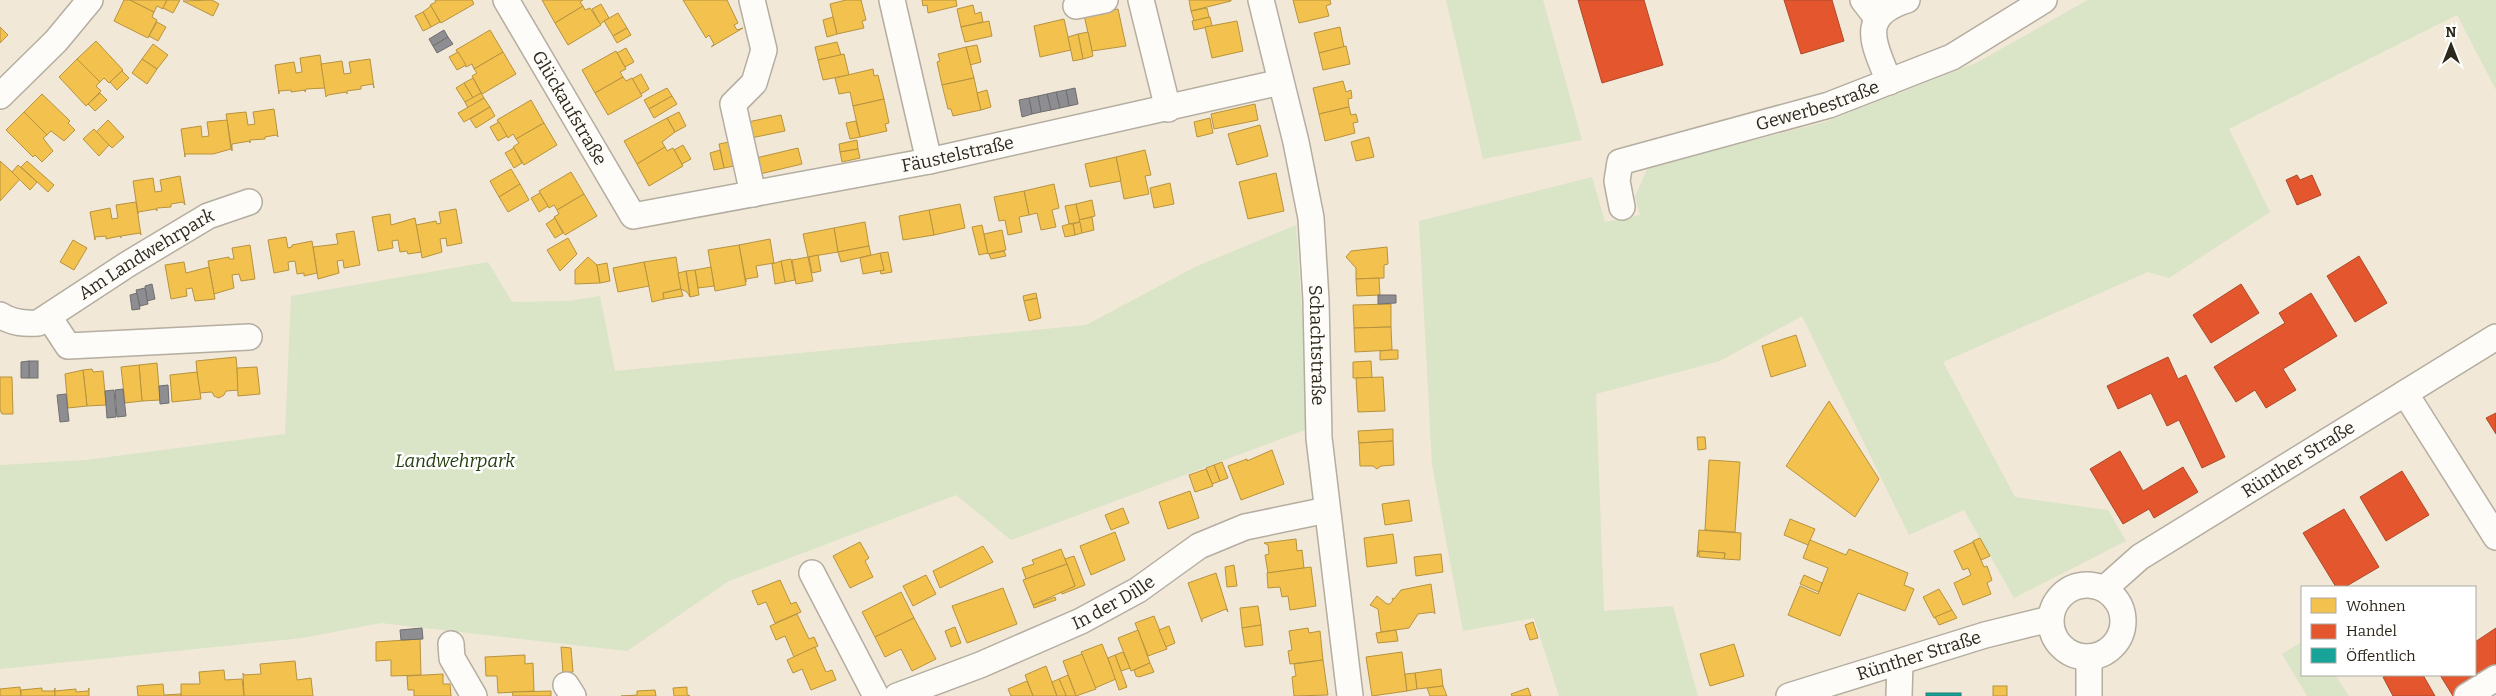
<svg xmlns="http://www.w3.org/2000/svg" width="2496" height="696" viewBox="0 0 2496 696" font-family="Bitter,serif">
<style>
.green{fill:#dae4c6}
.homes{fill:#f2c14e;stroke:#b7933f}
.shops{fill:#e4572e;stroke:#ad4929}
.public{fill:#17a398;stroke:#1e7e73}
.industry{fill:#8d8d92;stroke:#706f6f}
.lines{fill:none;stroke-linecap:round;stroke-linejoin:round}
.minor-casing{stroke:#b4ada0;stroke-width:28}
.minor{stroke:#fdfcf9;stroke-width:25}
.labels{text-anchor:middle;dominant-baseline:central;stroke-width:5;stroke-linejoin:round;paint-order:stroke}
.street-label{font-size:18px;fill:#2e281c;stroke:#fff}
.park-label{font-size:18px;font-style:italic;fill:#243d0e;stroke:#fff}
</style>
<rect width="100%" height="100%" fill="#f1e8d7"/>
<g class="green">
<path d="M1446,0H1543L1582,140L1483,159Z"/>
<path d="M2088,0H2496V90L2457,15L2229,129L2270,212L2169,278L2148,272L1943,362L2015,497L2108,510L2126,541L2014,598L1964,510L1909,535L1802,316L1720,361L1596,394L1604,611L1673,606L1698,696H1559L1534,618L1463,631L1432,465L1419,221L1592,177L1605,222L1640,215L1635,197L1648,167L1825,122L1976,63Z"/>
<path d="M1296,225L1310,428L1011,540L956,495L729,581L627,651L381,623L302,638L0,669V465L86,460L285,434L291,296L488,262L512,302L568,301L600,296L615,371L1086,325L1195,267Z"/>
<path d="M2302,642V675H2335L2349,696H2307L2282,654Z"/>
</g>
<g class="homes">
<path d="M124,0H130L154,12L152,17L157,20L148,38L114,21Z"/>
<path d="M130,0H167L163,9L157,6L154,12Z"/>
<path d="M167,0H180L173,13L163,8Z"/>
<path d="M212,0L219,4L213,16L183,1Z"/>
<path d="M435,0H472L474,4L441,23L430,5L436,2Z"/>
<path d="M542,0H583L580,2L583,6L555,23Z"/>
<path d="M683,0H727L738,23L734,25L737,30L743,28L711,47L714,44L709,35L706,38Z"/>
<path d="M846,0H861L866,20L862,21L864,28L837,34L830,4Z"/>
<path d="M922,0H956L957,6L928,13L927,5L923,6Z"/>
<path d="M1189,0H1231V1L1191,11Z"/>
<path d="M1293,0H1330L1331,4L1326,6L1329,16L1299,23Z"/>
<path d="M601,4L609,18L600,24L592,9Z"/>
<path d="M973,5L975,14L981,12L983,22L961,27L957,9Z"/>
<path d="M431,6L440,22L431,27L423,12Z"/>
<path d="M583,6L585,10L590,8L601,25L568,45L555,23Z"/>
<path d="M1207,8L1209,17L1194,21L1191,11Z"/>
<path d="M1118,9L1126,46L1092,51L1084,15Z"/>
<path d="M423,12L431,27L423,31L415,16Z"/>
<path d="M618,13L627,28L613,36L604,21Z"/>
<path d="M833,17L837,34L827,37L823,20Z"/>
<path d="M1210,17L1212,26L1194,30L1192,21Z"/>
<path d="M1064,19L1071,50L1040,57L1034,26Z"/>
<path d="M989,21L992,36L965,42L961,27Z"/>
<path d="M1237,21L1243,51L1212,58L1205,27Z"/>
<path d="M157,22L166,27L158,41L149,36Z"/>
<path d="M0,27L8,35L0,43Z"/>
<path d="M1340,27L1344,47L1319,53L1314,33Z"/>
<path d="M627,28L631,35L617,43L613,36Z"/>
<path d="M490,30L503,52L474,69L472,64L466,67L456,50Z"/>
<path d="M1088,32L1093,56L1083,59L1078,34Z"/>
<path d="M1078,34L1083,59L1073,61L1068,37Z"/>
<path d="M96,41L123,70L109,83L104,78L100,82L77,59Z"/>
<path d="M837,42L841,55L818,60L815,47Z"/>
<path d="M153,44L168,55L157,69L142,59Z"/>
<path d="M977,45L981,62L970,65L966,47Z"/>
<path d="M1346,46L1350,64L1323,70L1319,53Z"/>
<path d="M966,47L974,78L942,85L937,62L940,61L938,54Z"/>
<path d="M626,48L634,62L625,67L617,53Z"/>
<path d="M616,51L626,69L620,72L623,77L595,93L582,70Z"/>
<path d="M458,52L466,65L457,70L449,57Z"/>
<path d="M503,52L516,74L482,94L472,76L477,73L474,69Z"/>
<path d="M844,54L849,75L823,80L818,60Z"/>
<path d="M320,55L325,88L306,89L305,92V90L291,92V90L279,91V94L275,65L294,62L296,73L302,72L300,58Z"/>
<path d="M77,59L100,82L96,86L101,91L86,106L59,77Z"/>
<path d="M142,59L157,69L147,84L132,73Z"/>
<path d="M370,59L374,88L373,84L361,86V89L347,91V94L346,92L328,95L326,97L321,64L342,61L344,74L351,73L349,62Z"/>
<path d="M873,69L874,76L878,75L884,99L853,106L850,92L839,94L835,78Z"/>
<path d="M122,71L129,78L117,90L110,82Z"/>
<path d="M641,74L649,89L641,94L632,79Z"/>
<path d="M623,77L626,81L632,78L642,96L608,115L595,93Z"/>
<path d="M473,78L481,93L473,98L464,83Z"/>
<path d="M974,78L981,110L953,116L951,109H948L942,85Z"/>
<path d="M1343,81L1346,92L1351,90L1352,98L1348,99L1349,107L1319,114L1313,88Z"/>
<path d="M464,83L473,98L465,102L456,88Z"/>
<path d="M667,88L672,96L649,109L644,100Z"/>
<path d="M987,90L991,107L981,110L977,93Z"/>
<path d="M100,93L107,100L95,111L88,104Z"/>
<path d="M481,93L484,98L468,108L465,102Z"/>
<path d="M42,94L70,121L68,123L75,130L64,141L51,131L47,135L24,112Z"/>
<path d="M672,96L677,104L654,118L649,109Z"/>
<path d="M484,98L490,107L464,122L458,113Z"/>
<path d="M884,99L889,123L885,124L887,131L860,137L853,106Z"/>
<path d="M531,100L544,123L516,139L513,134L508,138L497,120Z"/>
<path d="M1255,104L1258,120L1214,129L1211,114Z"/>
<path d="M490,107L495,116L476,128L470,119Z"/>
<path d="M1349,107L1351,115L1356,114L1358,122L1353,123L1355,133L1325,141L1319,114Z"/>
<path d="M274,109L278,137L276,135L265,137V139L250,140V143V141L232,144V151L226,114L246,112L248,125L255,124L253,112Z"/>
<path d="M24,112L47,135L43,138L53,151L42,162L35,155L33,157L6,130Z"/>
<path d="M679,112L686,126L675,132L667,118Z"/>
<path d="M781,115L785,131L751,138L748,122Z"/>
<path d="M667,118L675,132L662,142L665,147L637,164L624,141Z"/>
<path d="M1210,118L1213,133L1197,137L1194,122Z"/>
<path d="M108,120L124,137L112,148L96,132Z"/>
<path d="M227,120L231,149L213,154H185V157L181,129L201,126L202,137L209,136L207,122Z"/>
<path d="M856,121L860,137L850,139L846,123Z"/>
<path d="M499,122L507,136L498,141L490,127Z"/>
<path d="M544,123L557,145L524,165L513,147L519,143L516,139Z"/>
<path d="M1260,125L1268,156L1237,165L1228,134Z"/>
<path d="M94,129L109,145L99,156L83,139Z"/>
<path d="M1369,137L1374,157L1356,161L1351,142Z"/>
<path d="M857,140L858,149L840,152L839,144Z"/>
<path d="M729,142L734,166L724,168L719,144Z"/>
<path d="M683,145L691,159L682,164L674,150Z"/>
<path d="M665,147L667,151L673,148L683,166L649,186L637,164Z"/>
<path d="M514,148L522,163L514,168L505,153Z"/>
<path d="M798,148L802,164L760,174L756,158Z"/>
<path d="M858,149L860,158L842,162L840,152Z"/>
<path d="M720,150L724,168L714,170L710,153Z"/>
<path d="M1145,150L1151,175L1145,176L1149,194L1124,199L1116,157Z"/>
<path d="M1116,157L1121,181L1090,187L1085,164Z"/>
<path d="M0,161L20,179L0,201Z"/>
<path d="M27,161L54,185L48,192L21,167Z"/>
<path d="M18,165L37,182L30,190L12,172Z"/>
<path d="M511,169L520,184L499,197L490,181Z"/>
<path d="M571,172L584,194L557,210L554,205L549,208L539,191Z"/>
<path d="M1276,173L1284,211L1248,219L1239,182Z"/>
<path d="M180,176L185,205L183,202L171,204V207L157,208V211L156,209L138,212V214L133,181L153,178L155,192L162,191L160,180Z"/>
<path d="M1170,183L1174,204L1154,208L1150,188Z"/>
<path d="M520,184L529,200L508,212L499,197Z"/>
<path d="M1054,184L1059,208L1052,210L1056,227L1041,230L1037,213L1029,215L1024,191Z"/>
<path d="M1024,191L1029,215L1019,217L1022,232L1008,235L1005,220L999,221L994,197Z"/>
<path d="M540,193L548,206L539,212L531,198Z"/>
<path d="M584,194L597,216L565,235L554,217L559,214L557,210Z"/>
<path d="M1092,200L1095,216L1079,220L1076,204Z"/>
<path d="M136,202L141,235L140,233L121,236V238L120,236L106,239V236L95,237V240L90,212L110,208L112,219L118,218L116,205Z"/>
<path d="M960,204L965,228L934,235L929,210Z"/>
<path d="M1076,204L1080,222L1069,224L1065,206Z"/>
<path d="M456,209L462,243L447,246L446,238L440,239L442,252L422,258L416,225L436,221L437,224L441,223L439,212Z"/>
<path d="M929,210L934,235L903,240L899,216Z"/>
<path d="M390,214L391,225L415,218L421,252L408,254L407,251L400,252L398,240L392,241L393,248L378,251L372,217Z"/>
<path d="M1092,217L1094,230L1082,233L1079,220Z"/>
<path d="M555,218L563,233L555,238L546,224Z"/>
<path d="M865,222L869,246L838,252L834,228Z"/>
<path d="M1080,222L1082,233L1075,235L1073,224Z"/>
<path d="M1069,224H1073L1075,235L1065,237L1062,226Z"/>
<path d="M982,225L988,253L979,255L972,227Z"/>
<path d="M834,228L838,252L808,257L803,234Z"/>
<path d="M1002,230L1006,250L988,254L984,234Z"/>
<path d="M354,231L360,265L344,268L343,260L337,261L339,273L318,279L313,247L338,244L336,234Z"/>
<path d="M286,237L288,248L292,247V245L312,241L317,273L304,276V273L297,274L295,261L288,262L289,270L274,273L268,240Z"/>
<path d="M568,238L577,254L560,271L547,250Z"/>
<path d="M770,239L774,263L756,266L758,277L746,279V282L739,245Z"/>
<path d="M73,240L87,248L74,270L60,262Z"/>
<path d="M250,245L255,279L241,281L239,274L232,275L234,288L214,294L208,261L229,257V259H234L232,248Z"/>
<path d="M739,245L746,285L715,291L708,250Z"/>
<path d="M869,246L871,255L841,262L838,252Z"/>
<path d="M1387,247L1388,264L1384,265V278L1356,279V268L1346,257L1351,251Z"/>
<path d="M1004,251L1006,256L991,259L989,254Z"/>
<path d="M888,252L892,272L881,274L880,270H884L880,253Z"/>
<path d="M880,253L884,270L863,274L860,258Z"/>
<path d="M818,255L821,271L812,273L809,257Z"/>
<path d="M588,257L597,265L600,283L575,284V270Z"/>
<path d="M676,257L681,289L663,293L664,299L652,302L644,262Z"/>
<path d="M808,257L813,281L796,284L792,260Z"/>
<path d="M791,259L795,280L785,282L781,261Z"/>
<path d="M781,261L785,282L775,284L772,264Z"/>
<path d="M184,262L186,273L209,267L215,299L195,301L192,288L186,289L187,296L171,299L165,265Z"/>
<path d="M644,262L649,286L618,292L613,268Z"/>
<path d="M607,263L610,281L600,283L597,265Z"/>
<path d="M711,267L714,286L698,288L695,270Z"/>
<path d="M695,270L699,295L690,297L686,271Z"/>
<path d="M686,271L690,297L687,292L681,289L678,273Z"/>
<path d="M1379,278L1380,295L1357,296L1356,279Z"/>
<path d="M681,289L683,296L664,299L663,293Z"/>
<path d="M1036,293L1037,298L1024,301L1023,296Z"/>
<path d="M1037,298L1041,318L1029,321L1024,301Z"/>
<path d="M1391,304V327L1354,328L1353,305Z"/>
<path d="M1391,327L1392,350L1355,352L1354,328Z"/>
<path d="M1796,335L1806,366L1771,377L1762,346Z"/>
<path d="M1392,350H1398V359L1380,360V351Z"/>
<path d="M236,357L239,390L226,391L224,395L219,398L214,396L212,392L199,393L196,361Z"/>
<path d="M1371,361L1372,378H1353V362Z"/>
<path d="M157,363L160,400L142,401L139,365Z"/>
<path d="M139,365L142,401L125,403L121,367Z"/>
<path d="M257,367L260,394L238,396L237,368Z"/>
<path d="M92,369L93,372L103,371L106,405L87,406L83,370Z"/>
<path d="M83,370L87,406L68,408L65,374Z"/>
<path d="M197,372L201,399L172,402L170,375Z"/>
<path d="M0,377H12L13,414H2L0,410Z"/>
<path d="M1383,377L1385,411L1358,412L1356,378Z"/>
<path d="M1829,401L1879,479L1855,517L1786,466Z"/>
<path d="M1393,429V441L1359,443L1358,431Z"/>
<path d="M1697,437H1705L1706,449L1698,450Z"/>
<path d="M1393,441L1394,465L1381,466L1377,469L1373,466H1360L1359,443Z"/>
<path d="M1272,450L1284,484L1241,500L1228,466L1247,459V461Z"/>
<path d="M1709,460L1740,462L1735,532L1705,530Z"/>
<path d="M1222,462L1228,478L1220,481L1214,465Z"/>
<path d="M1214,465L1220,481L1212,484L1206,468Z"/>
<path d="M1206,469L1213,486L1195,492L1189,475Z"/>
<path d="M1190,491L1199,518L1168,529L1159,502Z"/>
<path d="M1409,500L1412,521L1385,525L1382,504Z"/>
<path d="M1123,508L1129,523L1111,530L1105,515Z"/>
<path d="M1790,519L1815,529L1808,545L1784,535Z"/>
<path d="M1699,530L1741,533L1740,560L1724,559L1725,553L1699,551L1697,557Z"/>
<path d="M1115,532L1125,560L1091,575L1080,546Z"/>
<path d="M1393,534L1397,563L1367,567L1364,538Z"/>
<path d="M1980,538L1990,556L1981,560L1973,541Z"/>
<path d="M1296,539L1297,551L1302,550L1304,568L1268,573L1265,555L1269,554L1268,545L1264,543Z"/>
<path d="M1810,540L1846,555L1849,549L1908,573L1904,585L1914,589L1905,611L1858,593L1840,636L1788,615L1800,586L1818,594L1828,568L1803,558Z"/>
<path d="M860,542L869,558L865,561L873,577L850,588L833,556Z"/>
<path d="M1973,542L1984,567L1987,566L1992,580L1987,583L1991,594L1963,605L1954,583L1971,575L1968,568L1963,570L1954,551Z"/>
<path d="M983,546L993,562L940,588L933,571Z"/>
<path d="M1061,549L1067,564L1026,579L1022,568L1034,564L1032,560Z"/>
<path d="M1699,551L1725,553L1724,559L1699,557Z"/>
<path d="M1441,554L1443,572L1416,576L1414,557Z"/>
<path d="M1074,556L1085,585L1062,594L1061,591L1075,586L1065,559Z"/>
<path d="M1067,564L1075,586L1033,605L1023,580Z"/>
<path d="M1234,565L1237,586L1227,587L1225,567Z"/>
<path d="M1311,567L1316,606L1290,610L1288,596L1282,597L1280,587L1268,588L1267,573Z"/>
<path d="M1216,573L1228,612L1226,609L1202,619V622L1188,583Z"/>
<path d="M926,575L936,594L913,606L903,586Z"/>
<path d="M1804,575L1822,583L1819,592L1800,584Z"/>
<path d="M780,580L791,604L796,602L801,612L775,623L766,602L758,605L752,591Z"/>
<path d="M1431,584L1435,614L1433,612L1418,614L1409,628L1381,632L1378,609L1370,605L1377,596L1387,604H1390L1393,600L1392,598L1394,599L1401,590Z"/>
<path d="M1003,588L1017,624L967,643L952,606Z"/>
<path d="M1939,589L1952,610L1934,618L1923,597Z"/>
<path d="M901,592L914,618L875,637L862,612Z"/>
<path d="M1055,597L1056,600L1034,608L1033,605Z"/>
<path d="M1258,606L1261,625L1242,628L1240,608Z"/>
<path d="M1952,610L1957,618L1939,625L1935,617Z"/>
<path d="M797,614L809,639L814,637L818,646L794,657L785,636L776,640L770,626Z"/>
<path d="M1154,616L1167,649L1148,656L1135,623Z"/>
<path d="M914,618L936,659L912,671L901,649L885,657L875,637Z"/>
<path d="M1533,622L1538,638L1530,640L1525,625Z"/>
<path d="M1261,625L1263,645L1245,647L1242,628Z"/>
<path d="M1169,626L1175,643L1166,647L1159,630Z"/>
<path d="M955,627L961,643L951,647L945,631Z"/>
<path d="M1308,628L1309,633L1320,631L1323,660L1290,664L1288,651L1292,650L1289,631Z"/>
<path d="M1138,630L1150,663L1131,671L1118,638Z"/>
<path d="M1396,630L1398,641L1378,643L1376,633Z"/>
<path d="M420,639L421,675L391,676V660L376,661V642Z"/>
<path d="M1102,644L1116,679L1095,688L1081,652Z"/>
<path d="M1734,644L1744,676L1710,686L1700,654Z"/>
<path d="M561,647L571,648L573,672L563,673Z"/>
<path d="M815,647L826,672L832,670L836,680L811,690L802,669L793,673L787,660Z"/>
<path d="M1123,652L1130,668L1121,671L1115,655Z"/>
<path d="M1402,652L1407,691L1372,696L1366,657Z"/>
<path d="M1082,654L1096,689L1076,696L1063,661Z"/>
<path d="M525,655V664L533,663L534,691L498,693L497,676H486L485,657Z"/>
<path d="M1115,655L1127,687L1119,690L1108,658Z"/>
<path d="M1323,660L1328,695L1294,696L1292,677L1296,676L1294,664Z"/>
<path d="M295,661L297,680L311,678L313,696H244L243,673L244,675L261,674L260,664Z"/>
<path d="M1150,663L1154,672L1139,677L1136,676L1134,670Z"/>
<path d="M1046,666L1057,696H1033L1025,675Z"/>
<path d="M1441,669L1443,686L1417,689L1415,673Z"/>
<path d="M224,670L225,680L242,679L244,696H181V684H200L199,672Z"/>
<path d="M1415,673L1417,689L1407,691L1405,674Z"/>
<path d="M443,674V684H450L451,696H414V690H408L407,676Z"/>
<path d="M1068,675L1076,696H1066L1059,679Z"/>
<path d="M1059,679L1066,695L1064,696H1057L1052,682Z"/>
<path d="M1027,681L1033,696H1011L1008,689Z"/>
<path d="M163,684L164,695L181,694V696H138L137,686Z"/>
<path d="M1443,686L1447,696H1430L1427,688Z"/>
<rect x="1993" y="686" width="14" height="10"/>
<path d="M20,687L21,696H0V689Z"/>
<path d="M687,687V694L690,696H674L673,688Z"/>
<path d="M42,688V691H54L55,688V696H21V690Z"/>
<path d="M89,688V696H55V691L76,689V692L88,691Z"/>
<path d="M1528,688L1531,696H1512L1511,694Z"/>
<path d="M655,690L656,696H621L637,695V691Z"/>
<path d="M551,691V696H513L512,692Z"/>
</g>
<g class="shops">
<path d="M1578,0H1644L1663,65L1602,83Z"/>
<path d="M1784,0H1832L1844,41L1801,54Z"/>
<path d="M2297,175L2300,180L2312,175L2321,195L2297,205L2286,180Z"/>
<path d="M2359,256L2387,303L2355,322L2327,276Z"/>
<path d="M2241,284L2259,313L2211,343L2193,315Z"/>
<path d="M2311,293L2337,336L2283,369L2296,390L2266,408L2255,390L2236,402L2214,367L2285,323L2279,313Z"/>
<path d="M2168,357L2178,379L2186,375L2225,457L2202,468L2179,420L2167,426L2151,393L2118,409L2107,386Z"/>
<path d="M2496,413V434L2486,418Z"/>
<path d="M2120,451L2143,491L2183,467L2198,492L2154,518L2149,509L2123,524L2090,469Z"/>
<path d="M2402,471L2429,515L2386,541L2360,497Z"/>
<path d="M2344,509L2379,567L2345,587H2336L2303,533Z"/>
<path d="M2496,628V669L2453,696L2440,675H2475V642Z"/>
<path d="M2388,675H2423L2435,696H2393L2383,677Z"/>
</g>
<rect class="public" x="1926" y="693" width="35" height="3"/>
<g class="industry">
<path d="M444,30L448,37L433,46L429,39Z"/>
<path d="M448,37L453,44L437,53L433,46Z"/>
<path d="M1075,88L1078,104L1069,106L1066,90Z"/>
<path d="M1066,90L1069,106L1060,108L1056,92Z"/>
<path d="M1056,92L1060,108L1051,110L1047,94Z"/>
<path d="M1047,94L1051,110L1041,112L1038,96Z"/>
<path d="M1038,96L1041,112L1032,114L1029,98Z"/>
<path d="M1029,98L1032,114L1022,117L1019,100Z"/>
<path d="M152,284L155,299L147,301L145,286Z"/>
<path d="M145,288L148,304L140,306L136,290Z"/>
<path d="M137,293L140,309L132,310L130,295Z"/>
<path d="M1378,295H1396V303L1378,304Z"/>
<rect x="29" y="361" width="9" height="17"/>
<path d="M29,361V378H21V362Z"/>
<path d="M168,385L169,403L160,404L159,386Z"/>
<path d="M123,389L126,416L117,417L115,390Z"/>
<path d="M114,390L116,417L107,418L105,391Z"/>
<path d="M66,394L69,421L60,422L57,395Z"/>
<path d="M422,628L423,639L401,640L400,630Z"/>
</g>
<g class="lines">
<defs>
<g id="minor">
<path id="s1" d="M506,0L633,216L929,161L1281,82"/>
<path d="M752,0L764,50L754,83L733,104L753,194"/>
<path d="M892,0L929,161"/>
<path d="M1141,0L1168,109"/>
<path id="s2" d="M1261,0L1296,142L1311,218L1316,300L1319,438L1350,696"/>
<path d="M1863,0L1877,18"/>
<path d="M1076,6L1105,0"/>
<path d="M1889,82C1875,45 1856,16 1907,0"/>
<path d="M0,96L56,41L90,0"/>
<path id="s3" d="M1622,207L1617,181L1620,162L1829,105L1952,57L2044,0"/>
<path id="s4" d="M0,315C12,323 24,324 38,323L128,264L208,216L249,202"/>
<path d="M49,317L68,346L249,337"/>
<path d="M2405,393L2496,537"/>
<path d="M812,573L876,696"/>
<circle cx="2087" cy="621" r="36"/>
<path id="s5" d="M2104,589L2140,557L2496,337"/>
<path d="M451,644L452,658L474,696"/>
<path d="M566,685L573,696"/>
<path id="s6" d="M897,696L980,665L1081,621L1138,590L1199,546L1245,527L1327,510"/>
<path id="s7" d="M1789,696L1985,635L2050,619"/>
<path d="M1899,696L1900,662"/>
<path d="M2089,696V657"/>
<path d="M2467,696L2496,678"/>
</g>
</defs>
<use href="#minor" class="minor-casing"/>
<use href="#minor" class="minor"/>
</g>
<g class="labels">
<g class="street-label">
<text stroke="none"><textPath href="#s3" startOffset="251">Gewerbestraße</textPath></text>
<text stroke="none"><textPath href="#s1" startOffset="125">Glückaufstraße</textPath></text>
<text stroke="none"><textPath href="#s1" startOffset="581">Fäustelstraße</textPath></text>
<text stroke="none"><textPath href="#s4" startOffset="168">Am Landwehrpark</textPath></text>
<text stroke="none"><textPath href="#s2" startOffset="351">Schachtstraße</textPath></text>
<text stroke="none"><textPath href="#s5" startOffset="234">Rünther Straße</textPath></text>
<text stroke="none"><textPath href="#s6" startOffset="236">In der Dille</textPath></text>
<text stroke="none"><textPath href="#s7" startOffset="136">Rünther Straße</textPath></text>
</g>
<g class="park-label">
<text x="455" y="461">Landwehrpark</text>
</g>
</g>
<rect x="2301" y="586" width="175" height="90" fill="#ffffff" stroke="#aba9a4"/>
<rect x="2311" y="598" width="25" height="15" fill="#f2c14e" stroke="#aba9a4"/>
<text x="2346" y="611" font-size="15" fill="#2e281c">Wohnen</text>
<rect x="2311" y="624" width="25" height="15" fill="#e4572e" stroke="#aba9a4"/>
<text x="2346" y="636" font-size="15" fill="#2e281c">Handel</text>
<rect x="2311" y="648" width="25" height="15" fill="#17a398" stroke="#aba9a4"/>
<text x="2346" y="661" font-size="15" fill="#2e281c">Öffentlich</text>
<g transform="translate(2451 45)" stroke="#ffffff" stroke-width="4" paint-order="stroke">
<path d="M0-4L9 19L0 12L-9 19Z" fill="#2e281c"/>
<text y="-8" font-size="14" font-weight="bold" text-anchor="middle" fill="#2e281c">N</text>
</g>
</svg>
